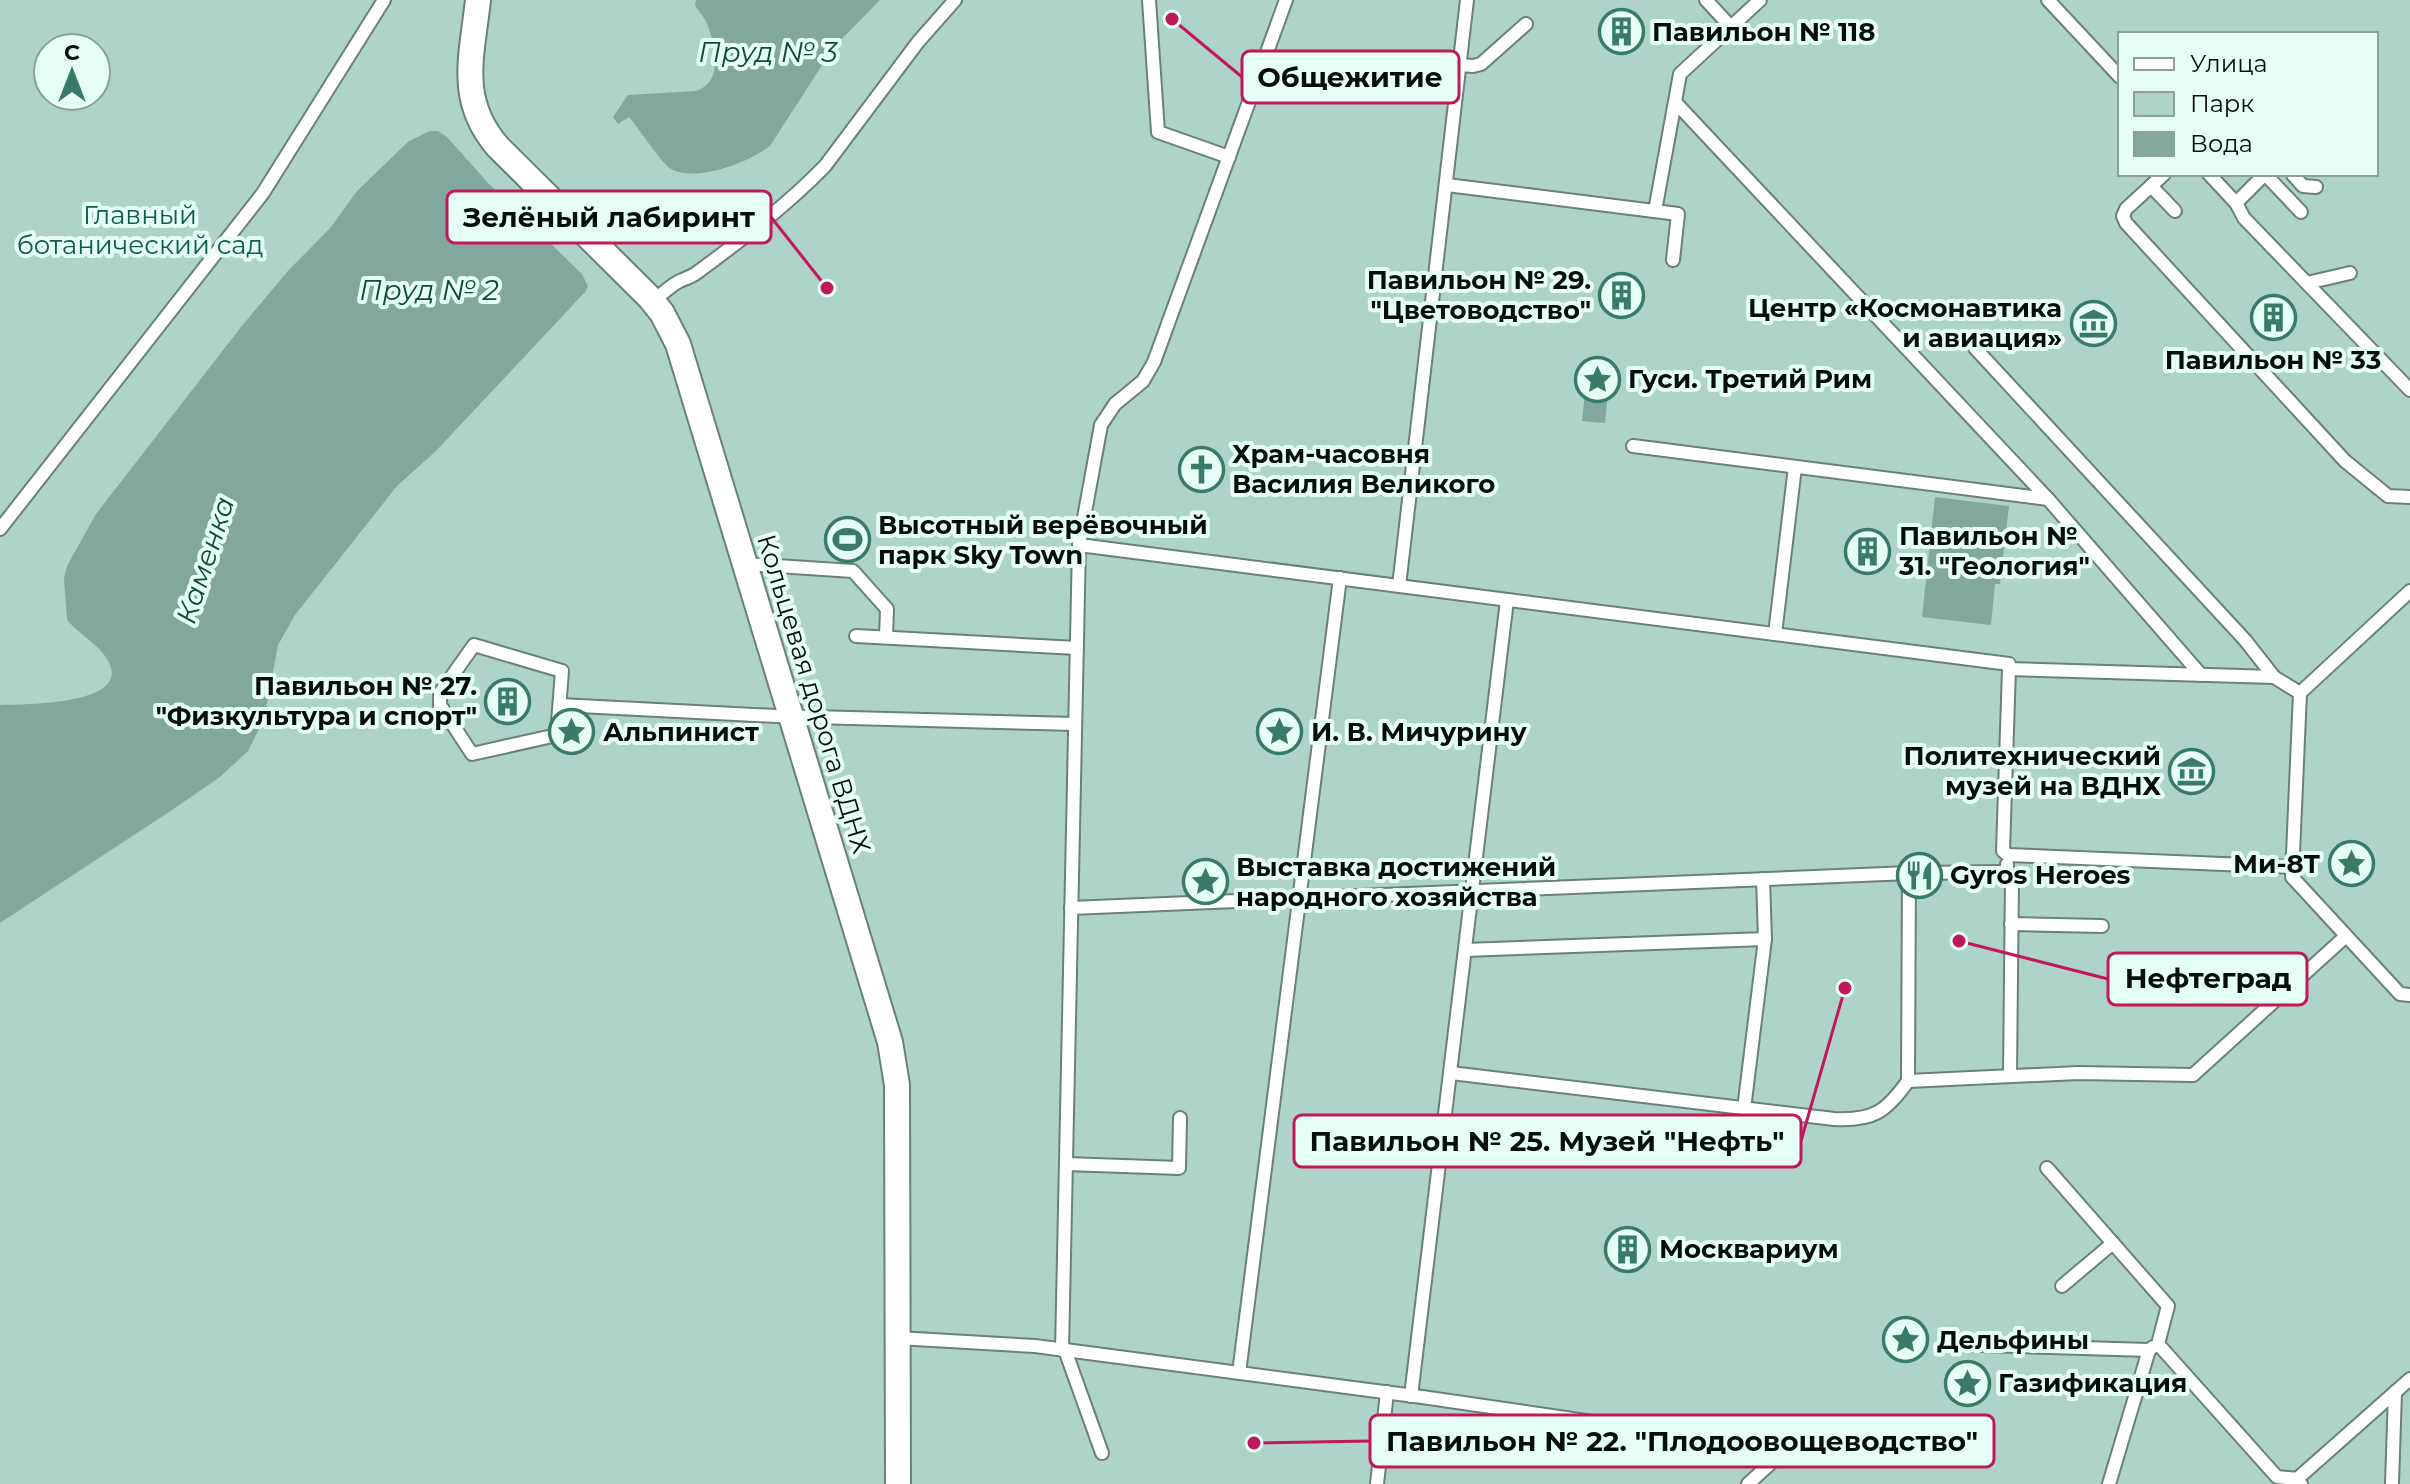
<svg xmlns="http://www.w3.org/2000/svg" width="2410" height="1484" viewBox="0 0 2410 1484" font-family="Montserrat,sans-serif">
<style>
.green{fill:#aed4c9;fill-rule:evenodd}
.water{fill:#82a89d}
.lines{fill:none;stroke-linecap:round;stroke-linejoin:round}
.service-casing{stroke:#6a807a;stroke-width:16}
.minor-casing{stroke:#6a807a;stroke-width:28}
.service{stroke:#fff;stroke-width:12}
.minor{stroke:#fff;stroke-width:24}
.labels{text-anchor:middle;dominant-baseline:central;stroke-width:8;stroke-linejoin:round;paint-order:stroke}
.poi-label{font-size:26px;font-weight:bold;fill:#060e0b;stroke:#e5fff7;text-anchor:start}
.park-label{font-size:26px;fill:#105c4c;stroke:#e5fff7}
.street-label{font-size:26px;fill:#060e0b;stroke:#e5fff7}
.water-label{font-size:28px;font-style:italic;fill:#12493d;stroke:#e5fff7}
.leader{fill:none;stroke:#c2185b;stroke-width:3}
.callout-dot{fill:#c2185b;stroke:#e5fff7;stroke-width:3}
.callout{fill:#e5fff7;stroke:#c2185b;stroke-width:3}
.callout-label{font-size:28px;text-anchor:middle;font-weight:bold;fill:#060e0b}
</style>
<rect width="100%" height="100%" fill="#d8f1e9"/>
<path class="green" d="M0,0H2410V1484H0ZM2120,34H2376V174H2120ZM48,48H96V96H48Z"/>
<g class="water">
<path d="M696,0H880L833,48L770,146C750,162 695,183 671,169C661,163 638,127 629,117L618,124L613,117L628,95L696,91C724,82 715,47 708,26C706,19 699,12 695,5Z"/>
<path d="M430,131H438L447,137L489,184L582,274L588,286L586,291L436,451L397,486L295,615L278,645L264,719L248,751L220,777L172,810L0,923V705C22,704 136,706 107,659C98,644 79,634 67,620L64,578L67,566L96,514L241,327L287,272L331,227L357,191L409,141Z"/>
<path d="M1602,383L1609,384L1605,423L1582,421L1585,393L1598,394L1597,402H1599Z"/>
<path d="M1935,497L2009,506L2000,584H1995L1991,625L1922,617Z"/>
</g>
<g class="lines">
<defs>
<g id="service">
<path d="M1149,0L1158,132L1229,157"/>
<path d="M1706,0L1731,27"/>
<path d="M2048,0L2120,77"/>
<path d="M1460,65L1473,66L1481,64L1526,24"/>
<path d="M1675,102L2048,499L2201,675"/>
<path d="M2164,174L2126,209L2123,216L2126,223L2345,461L2388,496L2410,497"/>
<path d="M2209,174L2236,203L2244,218L2410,390"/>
<path d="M2293,175L2303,186L2316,187"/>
<path d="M1447,185L1678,214L1673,260"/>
<path d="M2151,186L2175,211"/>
<path d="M2236,203L2265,174L2301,212"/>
<path d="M1655,211L1680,74L1760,0"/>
<path d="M2307,283L2350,273"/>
<path d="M653,301C661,295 669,287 678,282C683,279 689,278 695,274C740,241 786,206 825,166L918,42L955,0"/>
<path d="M1975,348L2245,640L2274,677"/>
<path d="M1633,446L2048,499"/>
<path d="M0,529L263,193L384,0"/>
<path d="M1079,545L2009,664V669L2274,677L2300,693"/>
<path d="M746,564L853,571L887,609L886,637"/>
<path d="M1399,586L1467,0"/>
<path d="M2410,591L2300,693L2292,877L2400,994L2410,995"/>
<path d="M1775,634L1795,467"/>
<path d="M856,636L1077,648"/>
<path d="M474,645L562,671L557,735L472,754L440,705V693Z"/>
<path d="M2009,669L2003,851L2008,855L2293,867"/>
<path d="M560,705L776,716L1075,724"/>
<path d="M2007,864V872L2012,877L2010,1075"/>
<path d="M1071,908L1909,873L2007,872"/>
<path d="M2011,924L2102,926"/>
<path d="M1465,950L1765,939L1763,879"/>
<path d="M1451,1073L1834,1119C1873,1121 1886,1112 1908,1081L1909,873"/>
<path d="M1908,1081L2078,1073L2193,1075L2346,936"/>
<path d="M1744,1109L1765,939"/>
<path d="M1066,1164L1179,1168L1180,1118"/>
<path d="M2047,1168L2168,1306L2158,1344L2277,1477L2297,1479L2301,1484"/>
<path d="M2062,1286L2113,1243"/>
<path d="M898,1338L1035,1346L1422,1397L1785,1450"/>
<path d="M1947,1344L2149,1350"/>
<path d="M1062,1350L1079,545L1101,425L1115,404L1143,381L1154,362L1286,0"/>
<path d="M1065,1350L1102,1453"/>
<path d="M1239,1373L1340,578"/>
<path d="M1411,1396L1507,600"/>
<path d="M2297,1479L2410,1379"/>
<path d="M1377,1484L1387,1392"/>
<path d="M1748,1484L1785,1450"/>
<path d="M2109,1484L2149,1350L2153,1347"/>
<path d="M2392,1484L2395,1392"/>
</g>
<path id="minor" d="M478,0C472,56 457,100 498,147L650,298L662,313L678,344L890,1042L897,1085L898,1484"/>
</defs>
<use href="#service" class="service-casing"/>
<use href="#minor" class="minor-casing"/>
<use href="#service" class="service"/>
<use href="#minor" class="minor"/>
</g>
<defs>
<symbol id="building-ring" viewBox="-11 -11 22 22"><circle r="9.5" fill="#e5fff7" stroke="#397a6a" stroke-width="1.5"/><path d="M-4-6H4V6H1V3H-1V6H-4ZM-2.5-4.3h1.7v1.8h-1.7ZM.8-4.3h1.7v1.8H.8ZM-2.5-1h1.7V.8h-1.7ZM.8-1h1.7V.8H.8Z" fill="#397a6a"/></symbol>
<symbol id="museum-ring" viewBox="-11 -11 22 22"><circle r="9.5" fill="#e5fff7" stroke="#397a6a" stroke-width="1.5"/><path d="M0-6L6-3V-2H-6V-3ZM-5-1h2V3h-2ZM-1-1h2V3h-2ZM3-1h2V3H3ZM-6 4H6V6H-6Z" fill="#397a6a"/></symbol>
<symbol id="sight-ring" viewBox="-11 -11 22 22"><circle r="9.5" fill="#e5fff7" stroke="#397a6a" stroke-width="1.5"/><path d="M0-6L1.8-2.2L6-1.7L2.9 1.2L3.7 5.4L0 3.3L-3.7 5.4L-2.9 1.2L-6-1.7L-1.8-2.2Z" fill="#397a6a"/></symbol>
<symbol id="church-ring" viewBox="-11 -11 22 22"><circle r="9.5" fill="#e5fff7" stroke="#397a6a" stroke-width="1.5"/><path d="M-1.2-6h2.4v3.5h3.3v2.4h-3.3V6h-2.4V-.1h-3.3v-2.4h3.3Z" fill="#397a6a"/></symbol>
<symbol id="stadium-ring" viewBox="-11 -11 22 22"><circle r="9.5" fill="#e5fff7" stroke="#397a6a" stroke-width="1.5"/><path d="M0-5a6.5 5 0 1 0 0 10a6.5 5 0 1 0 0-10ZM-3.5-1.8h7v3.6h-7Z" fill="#397a6a"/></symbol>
<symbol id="restaurant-ring" viewBox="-11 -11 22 22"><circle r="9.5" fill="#e5fff7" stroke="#397a6a" stroke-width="1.5"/><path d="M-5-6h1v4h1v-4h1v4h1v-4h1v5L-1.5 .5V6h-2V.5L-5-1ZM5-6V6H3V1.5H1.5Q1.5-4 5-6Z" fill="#397a6a"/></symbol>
</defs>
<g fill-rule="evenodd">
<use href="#building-ring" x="1596" y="6" width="51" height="51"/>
<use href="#building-ring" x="1596" y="270" width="51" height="51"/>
<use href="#building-ring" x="2248" y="292" width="51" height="51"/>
<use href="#museum-ring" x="2068" y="298" width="51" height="51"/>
<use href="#sight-ring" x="1572" y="354" width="51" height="51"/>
<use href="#church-ring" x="1176" y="444" width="51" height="51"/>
<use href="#stadium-ring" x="822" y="514" width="51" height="51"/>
<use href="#building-ring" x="1842" y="526" width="51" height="51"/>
<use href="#building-ring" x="482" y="676" width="51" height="51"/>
<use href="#sight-ring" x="546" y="706" width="51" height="51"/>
<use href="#sight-ring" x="1254" y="706" width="51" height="51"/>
<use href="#museum-ring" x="2166" y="746" width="51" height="51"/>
<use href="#sight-ring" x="2326" y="838" width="51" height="51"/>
<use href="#restaurant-ring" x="1894" y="850" width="51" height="51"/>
<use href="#sight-ring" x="1180" y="856" width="51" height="51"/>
<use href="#building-ring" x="1602" y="1224" width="51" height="51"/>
<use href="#sight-ring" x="1880" y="1314" width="51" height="51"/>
<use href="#sight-ring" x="1942" y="1358" width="51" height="51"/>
</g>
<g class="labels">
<g class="poi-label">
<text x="1652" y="32">Павильон № 118</text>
<text x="1591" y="280" text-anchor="end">Павильон № 29.<tspan x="1591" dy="30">"Цветоводство"</tspan></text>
<text x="2062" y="308" text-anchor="end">Центр «Космонавтика<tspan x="2062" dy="30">и авиация»</tspan></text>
<text x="2273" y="360" text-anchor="middle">Павильон № 33</text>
<text x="1628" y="379">Гуси. Третий Рим</text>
<text x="1232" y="454">Храм-часовня<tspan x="1232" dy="30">Василия Великого</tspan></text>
<text x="878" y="525">Высотный верёвочный<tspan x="878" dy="30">парк Sky Town</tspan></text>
<text x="1899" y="536">Павильон №<tspan x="1899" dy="30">31. "Геология"</tspan></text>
<text x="477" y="686" text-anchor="end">Павильон № 27.<tspan x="477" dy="30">"Физкультура и спорт"</tspan></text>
<text x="603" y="732">Альпинист</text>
<text x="1311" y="732">И. В. Мичурину</text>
<text x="2161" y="756" text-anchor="end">Политехнический<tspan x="2161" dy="30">музей на ВДНХ</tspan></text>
<text x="2320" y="864" text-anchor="end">Ми-8Т</text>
<text x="1236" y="867">Выставка достижений<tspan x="1236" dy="30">народного хозяйства</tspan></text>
<text x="1950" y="875">Gyros Heroes</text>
<text x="1659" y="1249">Москвариум</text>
<text x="1937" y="1340">Дельфины</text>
<text x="1998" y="1383">Газификация</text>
</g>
<g class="park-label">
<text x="140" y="215">Главный<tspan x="140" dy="30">ботанический сад</tspan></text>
</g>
<g class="street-label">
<text transform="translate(814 694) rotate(73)">Кольцевая дорога ВДНХ</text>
</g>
<g class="water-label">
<text x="768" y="52">Пруд № 3</text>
<text x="429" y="290">Пруд № 2</text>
<text transform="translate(205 560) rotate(-72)">Каменка</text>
</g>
</g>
<path class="leader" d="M1172 19L1242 77M827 288L771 217M1959 941L2108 979M1845 988L1801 1141M1254 1443L1370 1441"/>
<g class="callout-dot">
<circle cx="1172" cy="19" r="8"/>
<circle cx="827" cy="288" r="8"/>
<circle cx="1959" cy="941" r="8"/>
<circle cx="1845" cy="988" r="8"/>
<circle cx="1254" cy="1443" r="8"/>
</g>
<g class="callout">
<rect x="1242" y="51" width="217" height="52" rx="8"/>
<rect x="447" y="191" width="324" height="52" rx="8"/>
<rect x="2108" y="953" width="199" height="52" rx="8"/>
<rect x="1294" y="1115" width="507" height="52" rx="8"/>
<rect x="1370" y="1415" width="624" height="52" rx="8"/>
</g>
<g class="callout-label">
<text x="1350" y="87">Общежитие</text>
<text x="609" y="227">Зелёный лабиринт</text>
<text x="2208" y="988">Нефтеград</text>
<text x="1547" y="1151">Павильон № 25. Музей "Нефть"</text>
<text x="1682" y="1451">Павильон № 22. "Плодоовощеводство"</text>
</g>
<rect x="2118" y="32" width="260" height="144" fill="#e5fff7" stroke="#8c9f99" stroke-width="2"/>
<rect x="2134" y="58" width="40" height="12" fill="#ffffff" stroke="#8c9f99" stroke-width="2"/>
<text x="2190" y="72" font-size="24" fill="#060e0b">Улица</text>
<rect x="2134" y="92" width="40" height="24" fill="#aed4c9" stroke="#8c9f99" stroke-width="2"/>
<text x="2190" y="112" font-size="24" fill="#060e0b">Парк</text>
<rect x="2134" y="132" width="40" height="24" fill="#82a89d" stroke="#8c9f99" stroke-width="2"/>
<text x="2190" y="152" font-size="24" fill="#060e0b">Вода</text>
<g transform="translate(72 72)"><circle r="38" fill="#e5fff7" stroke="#8c9f99" stroke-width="2"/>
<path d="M0-6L14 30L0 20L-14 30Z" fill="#397a6a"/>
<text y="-12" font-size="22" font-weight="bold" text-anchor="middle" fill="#060e0b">С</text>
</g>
</svg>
